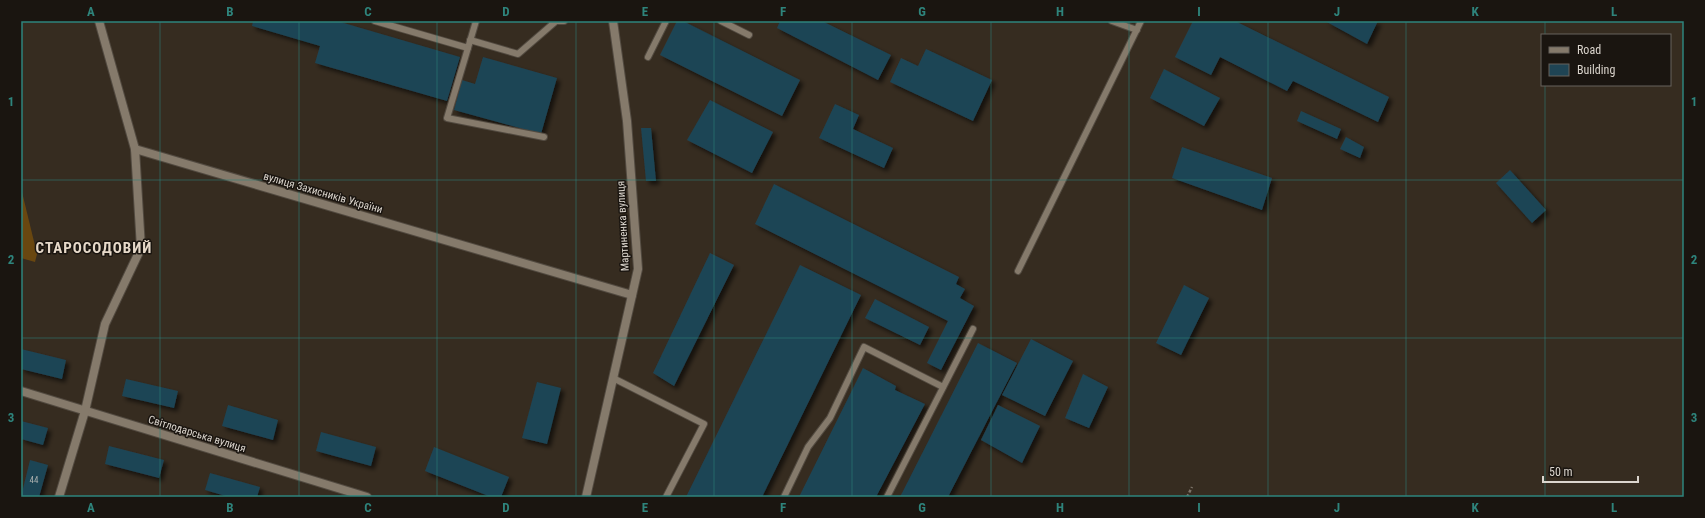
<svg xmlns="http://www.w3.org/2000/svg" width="1705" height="518" viewBox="0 0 1705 518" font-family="'Roboto Condensed',sans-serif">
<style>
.green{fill:#694710}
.building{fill:#1f4454;filter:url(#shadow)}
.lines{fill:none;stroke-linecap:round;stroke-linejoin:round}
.lane-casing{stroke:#524a40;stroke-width:8}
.street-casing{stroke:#524a40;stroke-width:10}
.path{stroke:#7c7369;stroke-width:2.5;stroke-dasharray:3 2;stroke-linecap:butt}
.lane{stroke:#857a6b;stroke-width:6}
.street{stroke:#857a6b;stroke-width:8}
.grid{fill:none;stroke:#2e847c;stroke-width:1;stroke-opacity:0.55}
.labels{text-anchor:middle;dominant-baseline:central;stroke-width:3;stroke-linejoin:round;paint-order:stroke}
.number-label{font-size:9px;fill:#acb1af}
.street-label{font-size:11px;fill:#dbd5cd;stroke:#1a1510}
.district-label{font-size:15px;font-weight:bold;letter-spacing:1px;fill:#e6d9c9;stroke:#1a1510}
.neatline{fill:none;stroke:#2e847c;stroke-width:1.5}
.grid-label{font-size:13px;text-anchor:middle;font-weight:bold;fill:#2e847c}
</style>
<defs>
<filter id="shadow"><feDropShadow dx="3.5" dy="3.5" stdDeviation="2" flood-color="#0009"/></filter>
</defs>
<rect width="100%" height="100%" fill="#362c20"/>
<path class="green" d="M21,188L37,254L35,262L21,258Z"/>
<g class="building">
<path d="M253,21H337L460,57L447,101L315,63L320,46L252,26Z"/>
<path d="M677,21H683L800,80L782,116L660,55Z"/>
<path d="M780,21H822L891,55L878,80L777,28Z"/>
<path d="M1193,21H1235L1389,97L1378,122L1293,81L1287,91L1220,57L1211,75L1175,57Z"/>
<path d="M1325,21H1378L1367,44Z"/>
<path d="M926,49L992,80L973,121L890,82L901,58L918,66Z"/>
<path d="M483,57L557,78L541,134L454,110L462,80L475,84Z"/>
<path d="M1164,69L1220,98L1204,126L1150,98Z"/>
<path d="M710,100L773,132L752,173L687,140Z"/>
<path d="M835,104L859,115L853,129L893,148L884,168L819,138Z"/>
<path d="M1301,111L1341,129L1337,139L1297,121Z"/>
<path d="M641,128H651L656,181H646Z"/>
<path d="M1346,137L1364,147L1360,158L1340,149Z"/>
<path d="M1182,147L1272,178L1262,210L1172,178Z"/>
<path d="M1510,170L1546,210L1532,223L1496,183Z"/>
<path d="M774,184L959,277L956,284L965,289L960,298L974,306L941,370L927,363L948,321L755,224Z"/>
<path d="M710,253L734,265L674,386L653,373Z"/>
<path d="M800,265L861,295L762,497H686Z"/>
<path d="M1184,285L1209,298L1181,355L1156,343Z"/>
<path d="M875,299L929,327L920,345L865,318Z"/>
<path d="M1031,339L1073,361L1045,416L1002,395Z"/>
<path d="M978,343L1017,363L948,497H900Z"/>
<path d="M21,349L66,360L62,379L21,369Z"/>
<path d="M863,368L896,386L895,390L925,404L876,497H799Z"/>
<path d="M1083,374L1108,387L1089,428L1065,418Z"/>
<path d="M126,379L178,391L174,408L122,396Z"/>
<path d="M537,382L561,388L547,444L522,438Z"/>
<path d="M228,405L278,420L273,440L222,426Z"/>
<path d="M998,405L1040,426L1022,463L981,440Z"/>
<path d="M21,421L48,428L43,445L21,439Z"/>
<path d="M321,432L376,447L371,466L316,451Z"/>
<path d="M109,446L164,460L159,478L105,464Z"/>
<path d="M434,447L509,477L501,497H491L425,471Z"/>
<path d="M30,460L48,465L39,497H21Z"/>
<path d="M210,473L260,487L257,497H229L205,490Z"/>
</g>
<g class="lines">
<defs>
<g id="lane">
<path d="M375,21L468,48L476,21"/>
<path d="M552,21H564"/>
<path d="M721,21L749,35"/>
<path d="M1112,21L1137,30"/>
<path d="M470,40L518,54L555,22"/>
<path d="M468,48L447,118L544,137"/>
<path d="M648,57L666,21"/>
<path d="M1018,271L1141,21"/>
<path d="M613,378L704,424L666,497"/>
<path d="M784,497L808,447L830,418L864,347L943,387"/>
<path d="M887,497L973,329"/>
</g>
<g id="street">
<path d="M135,149L632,295"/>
<path d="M21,391L367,497"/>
<path d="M59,497L85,411L105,324L141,248L135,149L99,21"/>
<path d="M586,497L638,269L627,121L613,21"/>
</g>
</defs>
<use href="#lane" class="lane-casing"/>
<use href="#street" class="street-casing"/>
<path class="path" d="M1187,497L1192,487"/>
<use href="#lane" class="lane"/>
<use href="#street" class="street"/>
</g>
<path class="grid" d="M160,21V497M299,21V497M437,21V497M576,21V497M714,21V497M852,21V497M991,21V497M1129,21V497M1268,21V497M1406,21V497M1545,21V35M1545,85V497M21,180H1684M21,338H1684"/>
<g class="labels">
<g class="number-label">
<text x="34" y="480">44</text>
</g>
<g class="street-label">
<text transform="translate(323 193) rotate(16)">вулиця Захисників України</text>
<text transform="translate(623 226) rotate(-93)">Мартиненка вулиця</text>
<text transform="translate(197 434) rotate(17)">Світлодарська вулиця</text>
</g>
<g class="district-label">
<text x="94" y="248">СТАРОСОДОВИЙ</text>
</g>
</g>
<rect width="1705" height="518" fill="none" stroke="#1a1510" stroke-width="44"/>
<rect x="1541" y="34" width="130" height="52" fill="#1a1510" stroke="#67625c"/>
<rect x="1549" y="47" width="20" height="6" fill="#857a6b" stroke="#67625c"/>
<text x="1577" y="54" font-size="12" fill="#dbd5cd">Road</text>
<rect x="1549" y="64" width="20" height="12" fill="#1f4454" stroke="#67625c"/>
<text x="1577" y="74" font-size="12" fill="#dbd5cd">Building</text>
<path d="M1543 476v6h95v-6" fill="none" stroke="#dbd5cd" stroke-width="2"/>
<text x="1549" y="476" font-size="12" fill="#dbd5cd" stroke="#1a1510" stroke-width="3" paint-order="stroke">50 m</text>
<rect x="22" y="22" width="1661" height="474" class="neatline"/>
<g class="grid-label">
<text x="91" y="16">A</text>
<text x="230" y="16">B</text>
<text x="368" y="16">C</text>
<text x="506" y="16">D</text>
<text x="645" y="16">E</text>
<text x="783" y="16">F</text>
<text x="922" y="16">G</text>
<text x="1060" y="16">H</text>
<text x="1199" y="16">I</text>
<text x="1337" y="16">J</text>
<text x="1475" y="16">K</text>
<text x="1614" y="16">L</text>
<text x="11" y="106">1</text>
<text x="1694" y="106">1</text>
<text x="11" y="264">2</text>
<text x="1694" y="264">2</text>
<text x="11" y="422">3</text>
<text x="1694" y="422">3</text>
<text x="91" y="512">A</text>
<text x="230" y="512">B</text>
<text x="368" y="512">C</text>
<text x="506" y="512">D</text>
<text x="645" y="512">E</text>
<text x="783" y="512">F</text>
<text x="922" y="512">G</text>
<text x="1060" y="512">H</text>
<text x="1199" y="512">I</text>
<text x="1337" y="512">J</text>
<text x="1475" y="512">K</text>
<text x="1614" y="512">L</text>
</g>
</svg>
